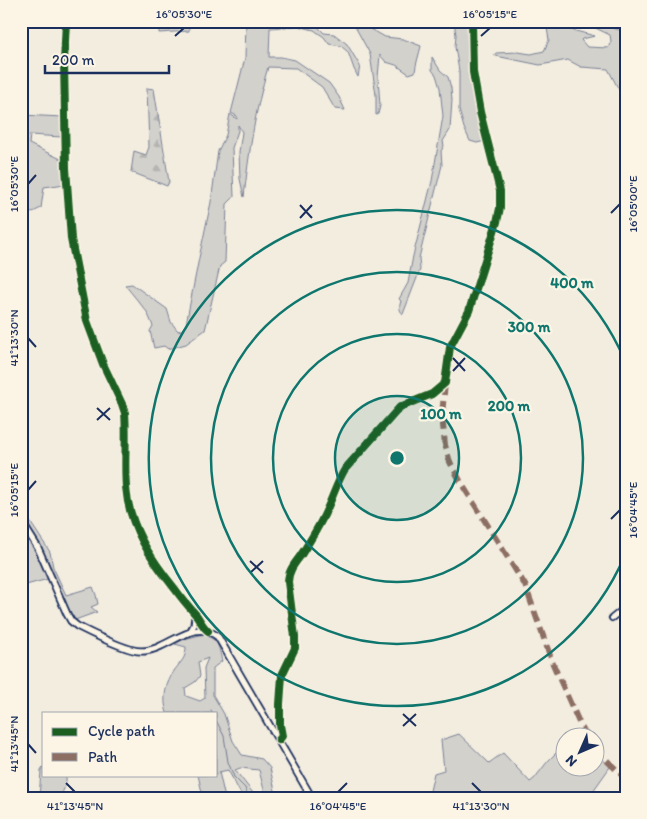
<svg xmlns="http://www.w3.org/2000/svg" width="647" height="819" viewBox="0 0 647 819" font-family="Itim,sans-serif">
<style>
.green{fill:#d3d1cc;stroke:#778095;fill-rule:evenodd}
.forest{fill:url(#forest-firs);stroke:#778095}
.lines{fill:none;stroke-linecap:round;stroke-linejoin:round}
.stream{stroke:#707a91;stroke-width:1}
.minor-casing{stroke:#1b2f5e;stroke-width:8}
.tertiary-casing{stroke:#1b2f5e;stroke-width:9}
.secondary-casing{stroke:#1b2f5e;stroke-width:9}
.minor{stroke:#fcf5e5;stroke-width:4.5}
.tertiary{stroke:#fcf5e5;stroke-width:5}
.secondary{stroke:#fcf5e5;stroke-width:5.5}
.quiet{stroke:#8d6e63;stroke-width:6;stroke-dasharray:12 6;stroke-linecap:butt}
.cycleway-casing{stroke:#fcf5e5;stroke-width:11}
.cycleway{stroke:#1b5e20;stroke-width:8}
.ticks{fill:none;stroke:#1b2f5e;stroke-width:2}
.ring{fill:none;stroke:#0f766e;stroke-width:2.5}
.centre{fill:#0f766e;stroke:#fcf5e5;stroke-width:2.5}
.ring-label{font-size:15px;text-anchor:middle;font-weight:bold;fill:#0f766e;stroke:#fcf5e5;stroke-width:4.5;stroke-linejoin:round;paint-order:stroke}
.neatline{fill:none;stroke:#1b2f5e;stroke-width:2}
.ticks-label{font-size:12px;text-anchor:middle;fill:#1b2f5e}
</style>
<defs>
<pattern id="forest-firs" width="22" height="20" patternUnits="userSpaceOnUse" patternTransform="scale(1.25)"><rect width="22" height="20" fill="#d3d1cc"/><path d="M5 1l3.5 6h-7zM16 11l3.5 6h-7z" fill="#b5b4b2"/></pattern>
</defs>
<rect width="100%" height="100%" fill="#f3ede0"/>
<filter id="ink" filterUnits="userSpaceOnUse"><feTurbulence type="fractalNoise" baseFrequency=".02" numOctaves="2"/><feDisplacementMap in="SourceGraphic" scale="10" xChannelSelector="R" yChannelSelector="G"/><feConvolveMatrix kernelMatrix="1 2 1 2 8 2 1 2 1" color-interpolation-filters="sRGB"/></filter>
<g filter="url(#ink)">
<g class="green">
<path d="M152,21H189V31L159,33V23Z"/>
<path d="M246,21H321L317,26L324,33L334,34L347,44L360,66L358,77L354,69L348,52L341,46L329,44L324,37L314,30L298,26L270,28L269,57H281L295,60L329,83L339,97L345,110L335,109L322,87L296,68L268,67C255,111 249,152 244,197L240,179L239,152L242,132L238,125V131L232,148L234,197L227,204L225,262L220,266L205,330L186,344L168,349L164,346L154,348L150,331L153,326L147,312L125,285L132,284L167,309L171,322L178,331L185,329L199,258L211,202L218,151L226,135L230,114L237,119V116L231,113L245,58Z"/>
<path d="M352,21H363L364,25L385,37L403,39L421,46C419,55 416,63 415,72L409,74L396,65L386,62L380,55L378,77L380,106L378,114L376,115V95L370,54Z"/>
<path d="M454,21H470L472,86L485,141L477,143L470,141L464,128L459,110V71L455,47L456,35Z"/>
<path d="M581,21H589L626,32V103L608,69L581,67L568,60L540,65L496,56L494,55L496,53L518,52L531,54L544,51L549,40L547,28L568,29L595,36L582,39L581,40L587,47L608,48L611,41L610,35Z"/>
<path d="M432,57L440,70L448,77L451,88L452,100L450,130L443,141L444,146L441,151L442,165L419,258L420,270L403,314C399,310 399,307 401,301L399,299L408,283L413,256L432,181L443,116L440,88L436,75L432,70Z"/>
<path d="M21,115L63,117L62,137L30,135L29,144L63,160L65,184L44,187L41,208L25,216L21,222Z"/>
<path d="M21,508L50,552L53,567L66,595L93,587L96,595L98,604L91,607L97,612L75,620C59,596 52,568 38,542C32,531 21,521 21,508Z"/>
<path d="M21,527L35,548L48,579L26,585L21,574Z"/>
<path d="M204,634C220,642 218,645 222,661L213,668V695L224,714L233,741L242,755L262,759L270,768L276,795L278,798H266L259,770L240,768L235,770L253,793L254,798H243L228,770L219,772L225,798L203,797L198,775H216V713H167C162,698 166,683 174,671C181,661 186,659 186,647L175,644L184,639ZM208,658L204,668L205,698L200,701L186,696L185,688L195,682L200,676L198,662Z"/>
<path d="M459,734L489,763L503,753L530,782L534,779L548,761L564,745V766H594L595,751L610,767L588,798H427L430,791L434,773L444,770L441,740Z"/>
<path d="M44,766V775H66C67,782 64,795 56,798C52,799 44,798 39,798L41,771Z"/>
</g>
<path class="forest" d="M147,88L154,89L169,182L167,186L131,172L134,151L146,155L149,147Z"/>
<g class="lines">
<g class="stream">
<path d="M211,710L213,713"/>
<path d="M216,720L224,736L228,762L234,777L245,788L249,798"/>
</g>
<defs>
<g id="minor">
<path d="M622,610L623,602L626,592"/>
<path d="M612,618L622,610"/>
<path d="M279,740L282,736L280,725V704L282,675L295,648V637L288,582C288,571 295,563 301,555C310,541 319,527 326,511C333,497 337,482 345,469L400,407L432,394L445,383L450,347L469,311L497,222L500,208V191L480,112L473,72L472,21"/>
</g>
<g id="tertiary">
<path d="M66,21L64,62L66,168L71,239L87,321L103,364L122,404L125,413C127,438 124,462 126,487C129,527 151,559 175,589C182,599 189,607 197,616C201,622 203,627 208,631"/>
<path d="M190,632L194,625L195,615"/>
</g>
<path id="secondary" d="M21,521L38,548L67,614L71,621L77,626C91,633 128,652 142,651C168,651 193,616 218,637L312,798"/>
</defs>
<use href="#minor" class="minor-casing"/>
<use href="#tertiary" class="tertiary-casing"/>
<use href="#secondary" class="secondary-casing"/>
<use href="#minor" class="minor"/>
<use href="#tertiary" class="tertiary"/>
<use href="#secondary" class="secondary"/>
<g class="quiet">
<path d="M445,383L442,415L445,445L450,462L463,486L525,585L553,664L581,727L587,736"/>
<path d="M594,748L626,779"/>
</g>
<defs>
<g id="cycleway">
<path d="M66,21L64,62L66,168L71,239L87,321L103,364L122,404L125,413C127,438 124,462 126,487C129,527 151,559 175,589C182,599 189,607 197,616C201,622 203,627 208,631"/>
<path d="M279,740L282,736L280,725V704L282,675L295,648V637L288,582C288,571 295,563 301,555C310,541 319,527 326,511C333,497 337,482 345,469L400,407L432,394L445,383L450,347L469,311L497,222L500,208V191L480,112L473,72L472,21"/>
</g>
</defs>
<use href="#cycleway" class="cycleway-casing"/>
<use href="#cycleway" class="cycleway"/>
</g>
</g>
<path class="ticks" d="M175,36L184,28M481,36L490,28M28,184L36,175M300,205L312,218M611,213L620,204M300,218L312,205M28,338L36,347M453,358L465,371M453,371L465,358M97,408L110,420M97,420L110,408M28,490L36,481M611,519L620,510M250,561L263,573M250,573L263,561M403,714L416,726M403,726L416,714M28,744L36,753M66,783L75,792M472,783L481,792M338,792L347,783"/>
<circle cx="397" cy="458" r="62" fill="#0f766e" fill-opacity=".12"/>
<g class="ring">
<circle cx="397" cy="458" r="62"/>
<circle cx="397" cy="458" r="124"/>
<circle cx="397" cy="458" r="186"/>
<path d="M625 555A248 248 0 1 1 625 361"/>
</g>
<circle cx="397" cy="458" r="8" class="centre"/>
<g class="ring-label">
<text x="572" y="288">400 m</text>
<text x="529" y="332">300 m</text>
<text x="509" y="411">200 m</text>
<text x="441" y="419">100 m</text>
</g>
<rect width="647" height="819" fill="none" stroke="#fcf5e5" stroke-width="55"/>
<rect x="42" y="712" width="175" height="65" fill="#fcf5e5" stroke="#a2a6af"/>
<rect x="52" y="728" width="25" height="8" fill="#1b5e20" stroke="#a2a6af"/>
<text x="88" y="736" font-size="15" fill="#1b2f5e">Cycle path</text>
<rect x="52" y="753" width="25" height="8" fill="#8d6e63" stroke="#a2a6af"/>
<text x="88" y="762" font-size="15" fill="#1b2f5e">Path</text>
<g transform="translate(580 752) rotate(225)"><circle r="24" fill="#fcf5e5" stroke="#a2a6af"/>
<path d="M0-4L9 19L0 12L-9 19Z" fill="#1b2f5e"/>
<text y="-8" font-size="14" font-weight="bold" text-anchor="middle" fill="#1b2f5e">N</text>
</g>
<path d="M45 65v8h124v-8" fill="none" stroke="#1b2f5e" stroke-width="2.5"/>
<text x="52" y="65" font-size="15" fill="#1b2f5e" stroke="#fcf5e5" stroke-width="4" paint-order="stroke">200 m</text>
<rect x="28" y="28" width="592" height="764" class="neatline"/>
<g class="ticks-label">
<text x="184" y="18">16°05'30"E</text>
<text x="490" y="18">16°05'15"E</text>
<text transform="translate(14 184) rotate(-90)" y="4">16°05'30"E</text>
<text transform="translate(633 204) rotate(-90)" y="4">16°05'00"E</text>
<text transform="translate(14 338) rotate(-90)" y="4">41°13'30"N</text>
<text transform="translate(14 490) rotate(-90)" y="4">16°05'15"E</text>
<text transform="translate(633 510) rotate(-90)" y="4">16°04'45"E</text>
<text transform="translate(14 744) rotate(-90)" y="4">41°13'45"N</text>
<text x="75" y="810">41°13'45"N</text>
<text x="338" y="810">16°04'45"E</text>
<text x="481" y="810">41°13'30"N</text>
</g>
</svg>
